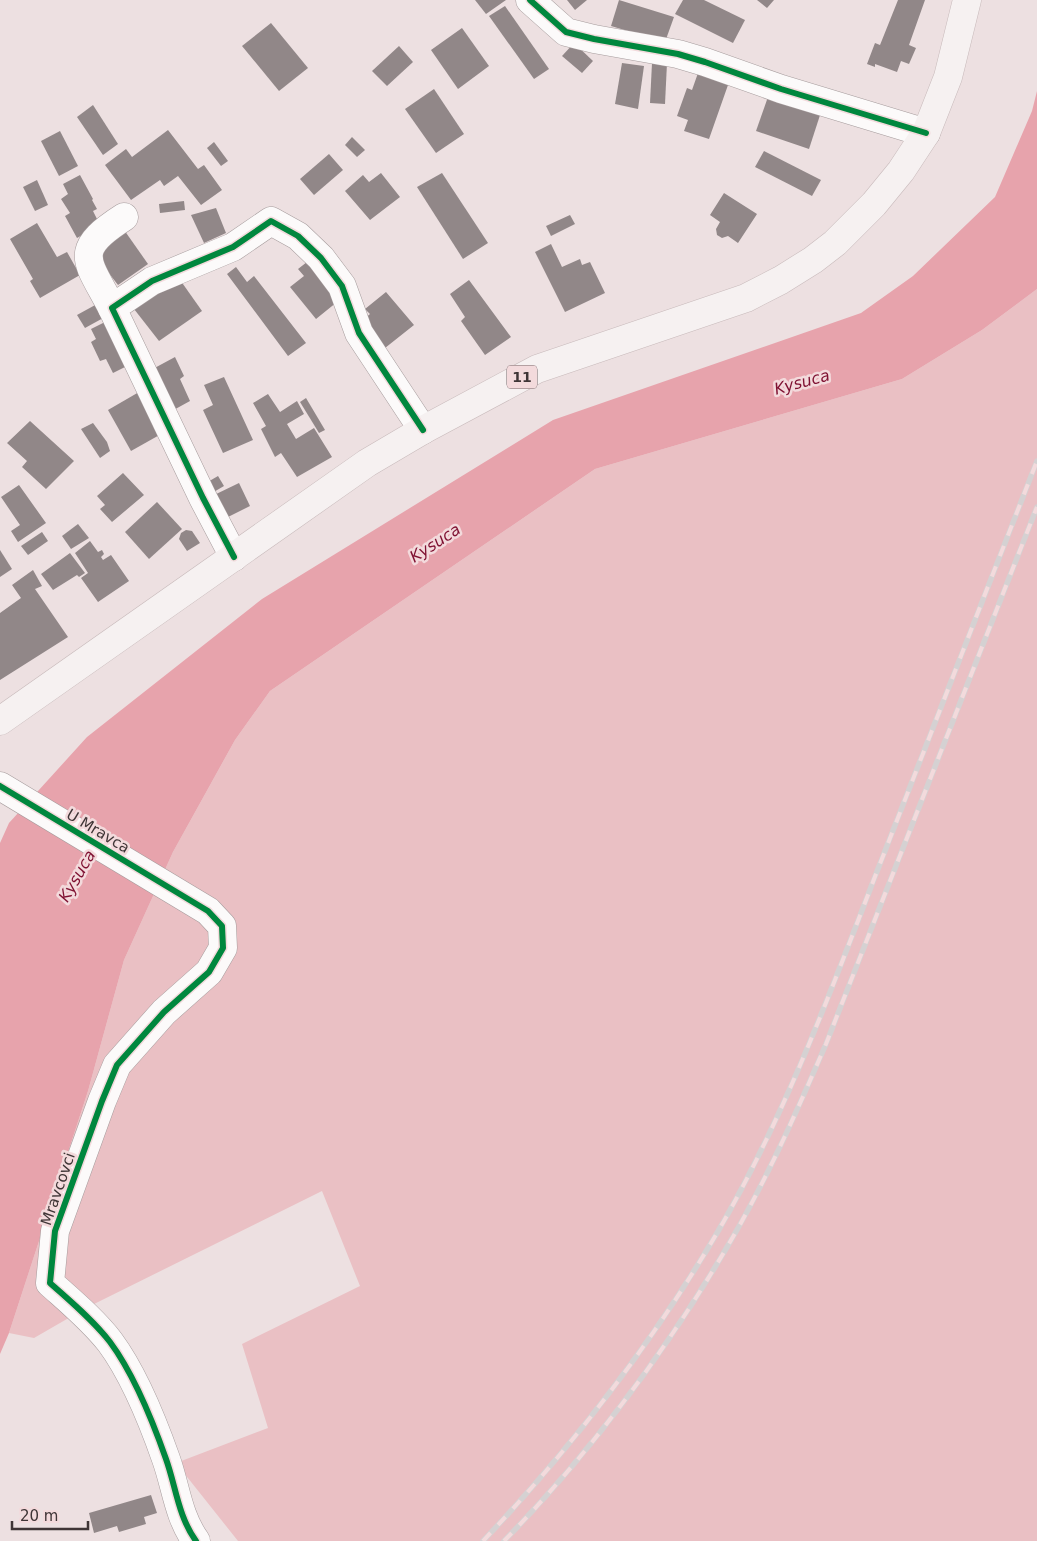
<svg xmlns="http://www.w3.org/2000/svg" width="1037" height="1541" viewBox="0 0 1037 1541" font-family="'DejaVu Sans',sans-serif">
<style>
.green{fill:#eac0c4}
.water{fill:#e7a3ac}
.building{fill:#918788}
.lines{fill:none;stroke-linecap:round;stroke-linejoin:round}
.minor-casing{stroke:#a69c9d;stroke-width:29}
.major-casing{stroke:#c8babb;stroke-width:29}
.minor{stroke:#fcfafa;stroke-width:28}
.major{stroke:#f6f1f1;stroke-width:28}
.rail-casing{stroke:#d5d1d2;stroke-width:5.5}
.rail{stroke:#f3dadc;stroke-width:4;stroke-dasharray:11;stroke-linecap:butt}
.cycleway-casing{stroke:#f3dadc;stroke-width:9}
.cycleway{stroke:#00873e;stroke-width:6}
.labels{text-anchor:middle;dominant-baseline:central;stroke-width:5;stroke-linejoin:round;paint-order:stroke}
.shield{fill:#f3dadc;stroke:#756668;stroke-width:1}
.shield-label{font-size:14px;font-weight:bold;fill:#3f3536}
.street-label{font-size:15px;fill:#3f3536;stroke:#f3dadc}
.water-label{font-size:16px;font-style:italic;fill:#7f1132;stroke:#f3dadc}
</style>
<rect width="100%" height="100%" fill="#ede0e1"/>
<path class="green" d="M1037,289V1541H238L176,1463L268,1428L242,1344L360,1286L322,1191L86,1308L34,1338L9,1333L88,1091L124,960L173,852L235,740L270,691L595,469L902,379L982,330Z"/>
<path class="water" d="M1037,91V289L982,330L902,379L595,469L270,691L235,740L173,852L124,960L88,1091L9,1333L0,1354V843L9,823L87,737L262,599L553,420L861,313L913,276L995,197L1032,111Z"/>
<g class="building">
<path d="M475,0H506L486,14Z"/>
<path d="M567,0H587L575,10Z"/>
<path d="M619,0L674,17L665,42L611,26Z"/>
<path d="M683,0H704L745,20L733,43L675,14Z"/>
<path d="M757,0H774L767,8Z"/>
<path d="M898,0H925L909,45L916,48L909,64L901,61L897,72L875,64V67L867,64L875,43L880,45Z"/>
<path d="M505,6L549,69L534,79L489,16Z"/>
<path d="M271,23L308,68L279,91L242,46Z"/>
<path d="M462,28L489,66L458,89L431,50Z"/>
<path d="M574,43L593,61L582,73L562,56Z"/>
<path d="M399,46L413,62L387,86L372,71Z"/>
<path d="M622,63L644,66L638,109L615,104Z"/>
<path d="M652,63H667L665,104L650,103Z"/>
<path d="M698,73L728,85L709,139L684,131L688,120L677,116L687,88L692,90Z"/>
<path d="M434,89L464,134L436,153L405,109Z"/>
<path d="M769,94L822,109L809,149L756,131Z"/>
<path d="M93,105L118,144L103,155L77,117Z"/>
<path d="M168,130L198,169L204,165L222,190L201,205L178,176L164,186L160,180L131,200L105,165L126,149L132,157Z"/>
<path d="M60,131L78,166L59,176L41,141Z"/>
<path d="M352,137L365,150L357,157L345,145Z"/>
<path d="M214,142L228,161L221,166L207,148Z"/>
<path d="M764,151L821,180L812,196L755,167Z"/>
<path d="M329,154L343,170L314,195L300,179Z"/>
<path d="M381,173L400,197L370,220L345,191L363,175L369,182Z"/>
<path d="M442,173L488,243L463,259L417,187Z"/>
<path d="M80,175L93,199L92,200L97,209L93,211L100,225L77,238L65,216L70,213L61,199L68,194L63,184Z"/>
<path d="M37,180L48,205L35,211L23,187Z"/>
<path d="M724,193L757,214L738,243L728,236L722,238L717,235L716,229L720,222L710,215Z"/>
<path d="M184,201L185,210L160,213L159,204Z"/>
<path d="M216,208L226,233L204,243L191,215Z"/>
<path d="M570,215L575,224L551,236L546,226Z"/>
<path d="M37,223L57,257L67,252L80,275L40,298L30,281L33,279L10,239Z"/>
<path d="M122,227L148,264L118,285L95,255Z"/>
<path d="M551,244L562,267L580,259L582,265L590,262L605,293L565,312L535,252Z"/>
<path d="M307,262L337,302L316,319L290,287L304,276L298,269Z"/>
<path d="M236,267L247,282L254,276L306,343L288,356L227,274Z"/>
<path d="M178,277L202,311L159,341L134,309Z"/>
<path d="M469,280L511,337L485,355L461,321L465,317L450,294Z"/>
<path d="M386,292L414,325L385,348L363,320L370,314L365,309Z"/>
<path d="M97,304L105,317L85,328L77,315Z"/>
<path d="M107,321L129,365L113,373L106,359L100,361L91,342L96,339L91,329Z"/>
<path d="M175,357L184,376L180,379L190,401L170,412L149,371Z"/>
<path d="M224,377L253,440L223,453L203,410L213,405L204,385Z"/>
<path d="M139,392L163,433L131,451L108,410Z"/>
<path d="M268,394L280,412L297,401L304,414L287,424L296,439L314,428L332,457L297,477L281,453L275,457L261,429L266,426L253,403Z"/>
<path d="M306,398L325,430L319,433L300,402Z"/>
<path d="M30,421L74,461L46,489L22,467L27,461L7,443Z"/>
<path d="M93,423L107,442L110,451L100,458L81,429Z"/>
<path d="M123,473L144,495L112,522L100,509L105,505L97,496Z"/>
<path d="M218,476L224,486L212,493L206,483Z"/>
<path d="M239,483L250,506L222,520L210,497Z"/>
<path d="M19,485L46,523L18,542L11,531L20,525L1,497Z"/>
<path d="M157,502L182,529L149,559L125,532Z"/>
<path d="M78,524L89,538L71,549L62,536Z"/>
<path d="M186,530L192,531L200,543L187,551L179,539L181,533Z"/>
<path d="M42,532L48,541L28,555L21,546Z"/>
<path d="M90,541L98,552L102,550L104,554L101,557L103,560L111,555L129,581L98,602L81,578L88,573L75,553Z"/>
<path d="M0,550L12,569L0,577Z"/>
<path d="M70,553L85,573L79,577L77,575L53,590L41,574Z"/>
<path d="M33,570L42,586L35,589L68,637L0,680V613L21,598L12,585Z"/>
<path d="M151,1495L157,1513L144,1517L146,1524L119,1532L117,1526L94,1533L89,1513Z"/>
</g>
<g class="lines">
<defs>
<g id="minor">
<path d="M530,0L566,32L594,39L678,54L705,62L781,89L926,133"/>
<path d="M112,308C87,260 71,251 124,217"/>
<path d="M234,557L203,498L112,308L152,281L233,247L271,221L298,236L321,258L342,286L359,333L423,430"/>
<path d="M0,786L208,911L222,926L223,948L209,972L164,1012L117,1065L102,1101L55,1231L50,1283C70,1301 93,1320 110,1342C133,1373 153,1422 166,1459C176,1487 178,1516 196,1541"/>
</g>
<path id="major" d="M0,721L367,463L423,430L537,369L746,298L781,280L813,260L835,243L874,204L901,171L926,133L948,77L967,0"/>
</defs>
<use href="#minor" class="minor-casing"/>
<use href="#major" class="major-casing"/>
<use href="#minor" class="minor"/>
<use href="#major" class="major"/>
<defs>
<g id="rail">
<path d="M483,1541C572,1447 651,1345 717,1233C783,1120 829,996 876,874C930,736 983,599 1037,461"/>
<path d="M504,1541C591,1452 667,1350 730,1242C767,1179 797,1111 826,1044L1037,507"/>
</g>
</defs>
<use href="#rail" class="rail-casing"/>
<use href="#rail" class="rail"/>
<defs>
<g id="cycleway">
<path d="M530,0L566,32L594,39L678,54L705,62L781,89L926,133"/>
<path d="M234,557L203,498L112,308L152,281L233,247L271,221L298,236L321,258L342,286L359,333L423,430"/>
<path d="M0,786L208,911L222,926L223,948L209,972L164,1012L117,1065L102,1101L55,1231L50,1283C70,1301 93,1320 110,1342C133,1373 153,1422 166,1459C176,1487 178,1516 196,1541"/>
</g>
</defs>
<use href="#cycleway" class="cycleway-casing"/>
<use href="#cycleway" class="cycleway"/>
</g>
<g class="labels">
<rect class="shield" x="507" y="365.5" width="30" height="23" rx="4"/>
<g class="shield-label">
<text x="522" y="377">11</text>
</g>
<g class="street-label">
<text transform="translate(98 831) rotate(31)">U Mravca</text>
<text transform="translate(58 1189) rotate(-71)">Mravcovci</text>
</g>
<g class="water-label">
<text transform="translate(802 382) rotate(-15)">Kysuca</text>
<text transform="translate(435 543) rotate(-33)">Kysuca</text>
<text transform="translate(77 876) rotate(-60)">Kysuca</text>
</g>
</g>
<path d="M12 1521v8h76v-8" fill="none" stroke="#3f3536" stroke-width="2.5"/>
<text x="20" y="1521" font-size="15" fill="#3f3536" stroke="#f3dadc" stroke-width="4" paint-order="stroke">20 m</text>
</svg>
